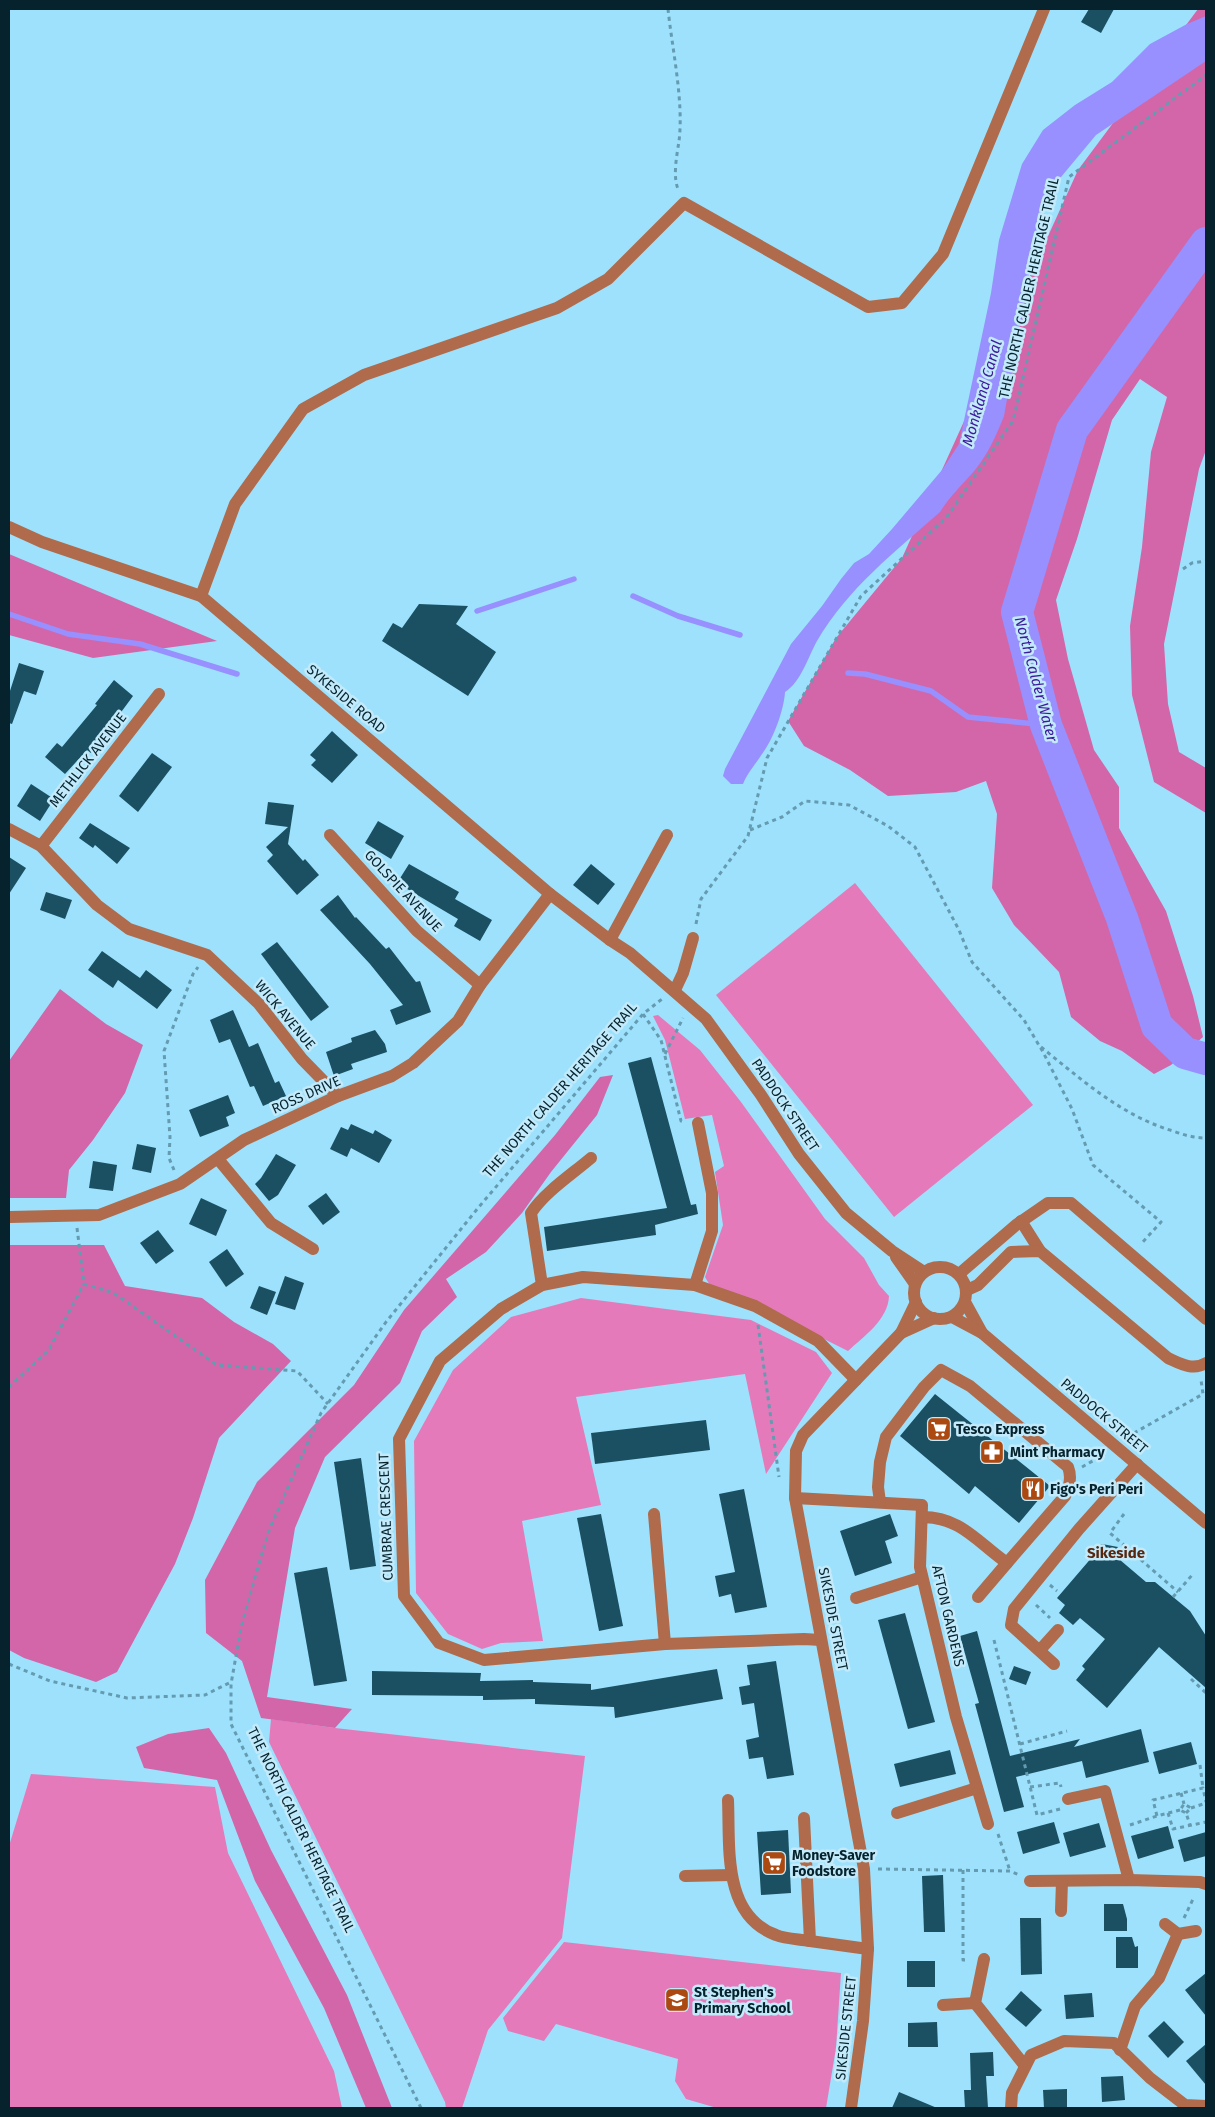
<svg xmlns="http://www.w3.org/2000/svg" width="1215" height="2117" viewBox="0 0 1215 2117" font-family="'Fira Sans',sans-serif">
<style>
.green{fill:#e57aba}
.forest{fill:#d366a9}
.water{fill:#9790fe}
.lines{fill:none;stroke-linecap:round;stroke-linejoin:round}
.stream{stroke:#9790fe;stroke-width:5.5}
.river{stroke:#9790fe;stroke-width:32}
.building{fill:#1a5062}
.path{stroke:#659bb0;stroke-width:3;stroke-dasharray:4 4;stroke-linecap:butt}
.minor{stroke:#af6b4c;stroke-width:12}
.labels{text-anchor:middle;dominant-baseline:central;stroke-width:5;stroke-linejoin:round;paint-order:stroke}
.street-label{font-size:14px;fill:#06232d;stroke:#c2eafa}
.poi-label{font-size:14px;font-weight:bold;fill:#06232d;stroke:#c2eafa;text-anchor:start}
.water-label{font-size:15px;font-style:italic;fill:#3d1b9b;stroke:#c2eafa}
.neighbourhood-label{font-size:15px;font-weight:bold;fill:#57260e;stroke:#c2eafa}
</style>
<rect width="100%" height="100%" fill="#9de1fc"/>
<g class="green">
<path d="M855,883L1033,1105L894,1217L716,995Z"/>
<path d="M658,1015L700,1050L741,1102L825,1219L864,1258L879,1285L889,1296C888,1320 864,1336 848,1351L820,1337L711,1287L705,1277L723,1225L715,1172L724,1166L712,1115L685,1119L665,1040L653,1016Z"/>
<path d="M581,1298L751,1320L816,1352L832,1373L766,1474L745,1374L576,1397L601,1505L522,1521L543,1641L501,1643L482,1649L448,1634L416,1593L414,1441L453,1370L511,1317Z"/>
<path d="M271,1719L335,1728L585,1756L562,1938L488,2030L462,2108H446L445,2102L269,1742Z"/>
<path d="M31,1774L215,1787L228,1853L334,2071L342,2108H9V1846Z"/>
<path d="M564,1942L841,1973L836,2048L826,2108H717L686,2099L675,2081L678,2059L556,2024L544,2041L508,2031L503,2018Z"/>
</g>
<g class="forest">
<path d="M1198,9H1206V450L1199,469L1164,644L1168,704L1179,752L1206,768V813L1154,782L1132,695L1130,626L1142,547L1151,452L1167,397L1140,379L1112,420L1077,539L1056,600L1068,659L1094,750L1119,787V828L1166,911L1193,996L1203,1037L1171,1065L1154,1074L1122,1051L1100,1041L1071,1017L1059,972L1014,925L992,888L997,814L986,781L956,792L888,796L850,770L804,746L788,721L836,638L902,558L1078,170Z"/>
<path d="M9,554L217,641L93,658L9,635Z"/>
<path d="M60,989L106,1024L143,1045L125,1093L93,1140L69,1170L66,1198H9V1061Z"/>
<path d="M613,1075L597,1115L551,1172L522,1213L486,1252L446,1279L457,1297L422,1331L400,1383L325,1457L295,1528L267,1697L352,1709L335,1728L261,1718L242,1661L206,1633L205,1580L257,1482L354,1385L404,1310L555,1135L600,1077Z"/>
<path d="M9,1245H104L125,1286L202,1298L234,1322L273,1344L291,1361L219,1438L193,1518L175,1564L117,1672L96,1682L24,1658L9,1650Z"/>
<path d="M209,1728L226,1753L271,1850L347,1995L392,2108H366L324,2008L255,1881L217,1780L144,1768L136,1747L168,1734Z"/>
</g>
<path class="water" d="M1206,16V61L1096,135L1051,189L1037,231L1004,416C997,434 988,454 975,470C963,484 950,496 940,512C896,551 847,589 817,641C808,657 801,682 785,692C784,710 773,740 762,754C755,765 748,772 743,784H731L723,776L725,769L791,644L822,606L841,579L854,563L869,554L892,529L942,470L959,444L991,293L999,240L1022,164L1043,130L1075,105L1112,82L1150,44L1187,24Z"/>
<g class="lines">
<g class="stream">
<path d="M633,596L678,616L740,635"/>
<path d="M477,611L574,579"/>
<path d="M9,614L68,634L140,644L237,674"/>
<path d="M848,673L865,674L931,691L968,717L1046,725"/>
</g>
<path class="river" d="M1206,243L1072,430L1017,612L1046,725L1122,918L1157,1026L1185,1053L1206,1059"/>
</g>
<g class="building">
<path d="M1089,9H1114L1101,33L1081,22Z"/>
<path d="M419,604L468,606L456,624L496,652L468,696L382,641L393,623L402,628Z"/>
<path d="M19,663L44,671L36,695L24,691L12,724L9,723V694Z"/>
<path d="M114,680L133,696L91,753L87,750L65,774L45,757L57,743L62,747L97,705L95,704Z"/>
<path d="M332,731L358,755L332,783L311,765L316,760L310,755Z"/>
<path d="M152,753L172,767L138,812L119,796Z"/>
<path d="M31,784L54,799L40,821L17,806Z"/>
<path d="M268,802L294,805L288,844L303,861L305,859L319,875L297,895L267,861L273,855L266,847L288,827L265,824Z"/>
<path d="M378,821L404,836L391,859L365,843Z"/>
<path d="M90,823L130,848L117,864L95,845L93,848L79,838Z"/>
<path d="M9,857L26,868L9,894Z"/>
<path d="M409,864L459,892L455,899L492,920L480,941L454,926L458,919L397,883Z"/>
<path d="M591,864L615,884L598,905L573,885Z"/>
<path d="M46,892L72,900L65,919L40,910Z"/>
<path d="M338,895L355,918L356,917L386,949L389,947L416,982L420,981L431,1012L396,1025L390,1010L403,1005L370,964L320,910Z"/>
<path d="M277,942L329,1007L311,1021L261,954Z"/>
<path d="M102,951L140,978L146,970L172,990L157,1009L118,980L113,988L88,970Z"/>
<path d="M233,1010L249,1047L258,1043L275,1083L279,1081L286,1096L263,1106L254,1086L250,1087L230,1039L219,1043L210,1020Z"/>
<path d="M375,1030L385,1044L387,1052L351,1064L353,1069L334,1076L326,1052L352,1042L351,1038Z"/>
<path d="M651,1057L691,1205L696,1204L698,1214L655,1225L656,1235L547,1251L544,1227L667,1208L628,1063Z"/>
<path d="M228,1095L235,1113L226,1117L229,1126L200,1137L189,1110Z"/>
<path d="M351,1124L373,1134L375,1130L392,1140L379,1163L351,1148L347,1157L330,1149L341,1127L348,1130Z"/>
<path d="M137,1144L156,1148L151,1173L132,1169Z"/>
<path d="M276,1154L296,1165L278,1195L269,1201L255,1184L261,1178Z"/>
<path d="M93,1161L117,1165L113,1191L89,1188Z"/>
<path d="M326,1193L340,1212L323,1225L308,1206Z"/>
<path d="M201,1198L227,1210L216,1236L189,1224Z"/>
<path d="M158,1230L174,1251L156,1264L140,1243Z"/>
<path d="M227,1249L244,1274L226,1287L209,1262Z"/>
<path d="M285,1276L304,1283L295,1310L275,1304Z"/>
<path d="M259,1286L276,1292L267,1315L250,1308Z"/>
<path d="M935,1394L1050,1486L1019,1523L975,1486L969,1494L900,1436Z"/>
<path d="M706,1420L710,1450L595,1464L591,1433Z"/>
<path d="M361,1458L376,1566L350,1570L334,1462Z"/>
<path d="M744,1489L767,1607L735,1613L731,1594L719,1597L715,1576L735,1572L719,1494Z"/>
<path d="M601,1514L623,1626L599,1631L577,1518Z"/>
<path d="M890,1514L898,1536L885,1541L892,1563L855,1576L840,1531Z"/>
<path d="M1102,1544L1118,1547L1113,1554L1146,1582H1155L1190,1611L1206,1636V1688L1159,1647L1107,1708L1076,1680L1085,1669L1082,1666L1105,1639L1080,1618L1073,1625L1059,1613L1065,1605L1057,1598L1093,1556L1087,1551Z"/>
<path d="M327,1567L347,1681L314,1686L294,1573Z"/>
<path d="M905,1613L935,1722L908,1729L878,1620Z"/>
<path d="M977,1631L1010,1756L1080,1739L1074,1747L1141,1729L1149,1762L1086,1778L1082,1761L1016,1777L1024,1807L1004,1812L975,1704L979,1703L960,1636Z"/>
<path d="M776,1661L794,1775L767,1779L763,1757L749,1759L746,1740L759,1737L754,1703L742,1705L739,1687L750,1685L747,1665Z"/>
<path d="M1014,1666L1031,1672L1026,1685L1009,1679Z"/>
<path d="M717,1669L723,1699L615,1718L614,1707L535,1704V1699L483,1700V1696L372,1695V1671L481,1673L480,1681L533,1680V1682L591,1684V1690Z"/>
<path d="M1191,1742L1197,1764L1159,1774L1153,1752Z"/>
<path d="M950,1750L956,1774L900,1787L894,1764Z"/>
<path d="M1054,1822L1060,1843L1023,1854L1017,1832Z"/>
<path d="M1099,1823L1106,1847L1070,1857L1063,1833Z"/>
<path d="M1168,1826L1174,1848L1138,1859L1131,1836Z"/>
<path d="M788,1830L791,1893L761,1895L757,1832Z"/>
<path d="M1206,1832V1856L1184,1862L1178,1840Z"/>
<path d="M943,1875L945,1932H924L922,1876Z"/>
<path d="M1104,1904H1123L1127,1919V1931H1104Z"/>
<path d="M1020,1918H1041L1042,1974L1021,1975Z"/>
<path d="M1116,1937H1132L1135,1947L1138,1946V1968H1116Z"/>
<rect x="907" y="1961" width="28" height="26"/>
<path d="M1206,1973V2016L1185,1990Z"/>
<path d="M1021,1991L1042,2010L1026,2027L1005,2009Z"/>
<path d="M1092,1993L1094,2017L1066,2019L1064,1995Z"/>
<path d="M1164,2021L1184,2042L1168,2058L1148,2036Z"/>
<path d="M937,2022L938,2047H908V2023Z"/>
<path d="M1206,2044V2085L1186,2061Z"/>
<path d="M993,2052L994,2076H986L988,2108H965L964,2090H971L970,2053Z"/>
<path d="M1123,2076L1125,2100L1102,2102L1101,2077Z"/>
<path d="M1067,2089V2108H1044L1043,2090Z"/>
<path d="M899,2092L937,2108H892Z"/>
</g>
<g class="lines">
<g class="path">
<path d="M668,9C672,48 684,102 679,141C677,155 672,178 679,191"/>
<path d="M1183,569L1192,563L1206,561"/>
<path d="M750,830L782,817L805,801L849,805L888,826L915,847L959,930L972,962L1024,1020L1043,1052L1072,1109L1093,1165L1161,1222L1141,1244"/>
<path d="M696,924L701,899L748,836L767,758L861,596L946,518L1013,421L1069,177L1206,75"/>
<path d="M643,1014L661,1040L681,1121L685,1122"/>
<path d="M1041,1047C1082,1080 1122,1116 1173,1131C1184,1135 1194,1138 1206,1138"/>
<path d="M665,1054L683,1018"/>
<path d="M174,1170L169,1158L170,1137L164,1051L193,974L198,967"/>
<path d="M77,1228L84,1284L114,1293L217,1365L297,1371L328,1404"/>
<path d="M758,1325L779,1477"/>
<path d="M9,1387L48,1351L84,1284"/>
<path d="M1127,1437L1203,1394L1201,1380"/>
<path d="M1082,1467L1105,1454"/>
<path d="M1124,1514L1110,1533L1178,1592"/>
<path d="M1050,1585L1057,1591"/>
<path d="M1173,1597L1193,1574"/>
<path d="M1036,1605L1050,1618"/>
<path d="M994,1640L1037,1815L1060,1809"/>
<path d="M9,1664L50,1681L127,1698L205,1695L231,1682"/>
<path d="M1191,1679L1206,1693"/>
<path d="M1020,1744L1067,1731"/>
<path d="M1200,1765L1203,1788"/>
<path d="M1030,1787L1060,1783L1061,1787"/>
<path d="M1181,1793L1184,1804"/>
<path d="M1191,1808L1206,1803"/>
<path d="M1180,1810L1157,1816L1153,1800L1203,1788L1206,1802"/>
<path d="M1168,1813L1173,1829L1206,1822"/>
<path d="M1186,1813L1191,1808L1184,1804L1180,1810L1186,1813L1190,1825"/>
<path d="M1130,1825L1157,1816"/>
<path d="M998,1834L1010,1871"/>
<path d="M878,1869L1010,1871L1019,1875"/>
<path d="M963,1870V1960H968"/>
<path d="M1184,1918L1194,1897"/>
<path d="M421,2108L231,1724V1684L241,1628L255,1577L269,1530L321,1413L386,1322L478,1208L643,1014L662,999"/>
</g>
<g class="minor">
<path d="M9,527L42,542L201,596L550,894L610,940L630,953L706,1019L761,1095L799,1154L846,1213L892,1251L924,1272"/>
<path d="M201,596L235,504L303,409L364,375L557,308L608,279L684,203L868,307L902,303L943,254L1044,9"/>
<path d="M9,829L41,846L97,905L129,929L207,955L259,1004L302,1059L338,1096"/>
<path d="M330,835L417,931L480,985"/>
<path d="M41,846L159,694"/>
<path d="M610,940L667,835"/>
<path d="M675,990L683,973L693,938"/>
<path d="M218,1159L271,1223L313,1249"/>
<path d="M9,1217L99,1215L180,1184L244,1140L338,1096L392,1076L413,1063L458,1021L480,985L550,894"/>
<path d="M1021,1221L1040,1251"/>
<path d="M896,1257L915,1284"/>
<circle cx="940" cy="1293" r="26"/>
<path d="M959,1274L1016,1225L1048,1203H1071L1206,1319"/>
<path d="M542,1285L531,1213C545,1192 571,1175 591,1158"/>
<path d="M695,1285L712,1231V1193L698,1123"/>
<path d="M967,1290L978,1285L1011,1252L1040,1251L1168,1358C1181,1364 1193,1371 1206,1363"/>
<path d="M965,1302L982,1333"/>
<path d="M952,1317L982,1333L1206,1523"/>
<path d="M901,1333L934,1318"/>
<path d="M795,1498L922,1505L920,1567L956,1717L988,1824"/>
<path d="M880,1502L878,1487L880,1462L886,1437L924,1387L941,1370L970,1386L1068,1467C1072,1477 1070,1486 1065,1496L1007,1563C977,1542 961,1517 922,1517"/>
<path d="M654,1514L665,1644"/>
<path d="M978,1597L1007,1563"/>
<path d="M856,1598L922,1577"/>
<path d="M821,1640L804,1639L665,1644L484,1660L439,1643L404,1596L399,1439L440,1361L501,1309L542,1285L583,1277L695,1285L755,1306L818,1341L856,1380"/>
<path d="M1040,1650L1058,1630"/>
<path d="M1054,1664L1011,1625L1014,1609L1079,1529L1137,1464"/>
<path d="M1068,1799L1105,1791L1129,1880"/>
<path d="M728,1800C730,1847 722,1915 776,1935C786,1939 799,1939 810,1941"/>
<path d="M897,1813L977,1788"/>
<path d="M804,1818L810,1941L868,1949"/>
<path d="M685,1876L731,1875"/>
<path d="M1030,1881L1129,1880L1200,1882L1206,1884"/>
<path d="M1061,1911L1062,1881"/>
<path d="M1165,1924L1178,1934L1196,1931"/>
<path d="M984,1959L975,2003L1025,2066"/>
<path d="M943,2005L975,2003"/>
<path d="M1120,2050L1135,2006L1159,1978L1178,1934"/>
<path d="M851,2108L863,2021L868,1949L864,1869L795,1498L796,1451L803,1435L901,1333L916,1302"/>
<path d="M1011,2108L1012,2093L1031,2055L1064,2041L1114,2043L1150,2078L1185,2105L1206,2106"/>
</g>
</g>
<defs>
<symbol id="supermarket-square" viewBox="-11 -11 22 22"><rect x="-9" y="-9" width="18" height="18" rx="4" fill="#ac4910" stroke="#c2eafa"/><path d="M-6-5.5h2.5l.6 2H6L4.5 2H-2.5L-4.4-4H-6ZM-1.5 3.2a1.3 1.3 0 1 0 .1 0ZM3 3.2a1.3 1.3 0 1 0 .1 0Z" fill="#fff"/></symbol>
<symbol id="pharmacy-square" viewBox="-11 -11 22 22"><rect x="-9" y="-9" width="18" height="18" rx="4" fill="#ac4910" stroke="#c2eafa"/><path d="M-2-6h4v4h4v4h-4v4h-4v-4h-4v-4h4Z" fill="#fff"/></symbol>
<symbol id="restaurant-square" viewBox="-11 -11 22 22"><rect x="-9" y="-9" width="18" height="18" rx="4" fill="#ac4910" stroke="#c2eafa"/><path d="M-5-6h1v4h1v-4h1v4h1v-4h1v5L-1.5 .5V6h-2V.5L-5-1ZM5-6V6H3V1.5H1.5Q1.5-4 5-6Z" fill="#fff"/></symbol>
<symbol id="school-square" viewBox="-11 -11 22 22"><rect x="-9" y="-9" width="18" height="18" rx="4" fill="#ac4910" stroke="#c2eafa"/><path d="M0-5L7-2L0 1L-7-2ZM-4 1L0 2.5L4 1V4Q0 6-4 4Z" fill="#fff"/></symbol>
</defs>
<g fill-rule="evenodd">
<use href="#supermarket-square" x="925" y="1415" width="28" height="28"/>
<use href="#pharmacy-square" x="978" y="1438" width="28" height="28"/>
<use href="#restaurant-square" x="1019" y="1475" width="28" height="28"/>
<use href="#supermarket-square" x="760" y="1849" width="28" height="28"/>
<use href="#school-square" x="663" y="1986" width="28" height="28"/>
</g>
<g class="labels">
<g class="street-label">
<text transform="translate(1029 288) rotate(-77)">THE NORTH CALDER HERITAGE TRAIL</text>
<text transform="translate(346 699) rotate(40)">SYKESIDE ROAD</text>
<text transform="translate(88 760) rotate(-52)">METHLICK AVENUE</text>
<text transform="translate(403 891) rotate(47)">GOLSPIE AVENUE</text>
<text transform="translate(285 1015) rotate(50)">WICK AVENUE</text>
<text transform="translate(560 1090) rotate(-49)">THE NORTH CALDER HERITAGE TRAIL</text>
<text transform="translate(306 1095) rotate(-24)">ROSS DRIVE</text>
<text transform="translate(785 1105) rotate(56)">PADDOCK STREET</text>
<text transform="translate(1104 1416) rotate(40)">PADDOCK STREET</text>
<text transform="translate(386 1517) rotate(-92)">CUMBRAE CRESCENT</text>
<text transform="translate(948 1616) rotate(77)">AFTON GARDENS</text>
<text transform="translate(833 1619) rotate(79)">SIKESIDE STREET</text>
<text transform="translate(301 1830) rotate(64)">THE NORTH CALDER HERITAGE TRAIL</text>
<text transform="translate(846 2028) rotate(-84)">SIKESIDE STREET</text>
</g>
<g class="poi-label">
<text x="956" y="1429">Tesco Express</text>
<text x="1010" y="1452">Mint Pharmacy</text>
<text x="1050" y="1489">Figo's Peri Peri</text>
<text x="792" y="1855">Money-Saver<tspan x="792" dy="16">Foodstore</tspan></text>
<text x="694" y="1992">St Stephen's<tspan x="694" dy="16">Primary School</tspan></text>
</g>
<g class="water-label">
<text transform="translate(982 393) rotate(-74)">Monkland Canal</text>
<text transform="translate(1036 679) rotate(75)">North Calder Water</text>
</g>
<g class="neighbourhood-label">
<text x="1116" y="1553">Sikeside</text>
</g>
</g>
<rect width="1215" height="2117" fill="none" stroke="#06232d" stroke-width="20"/>
</svg>
